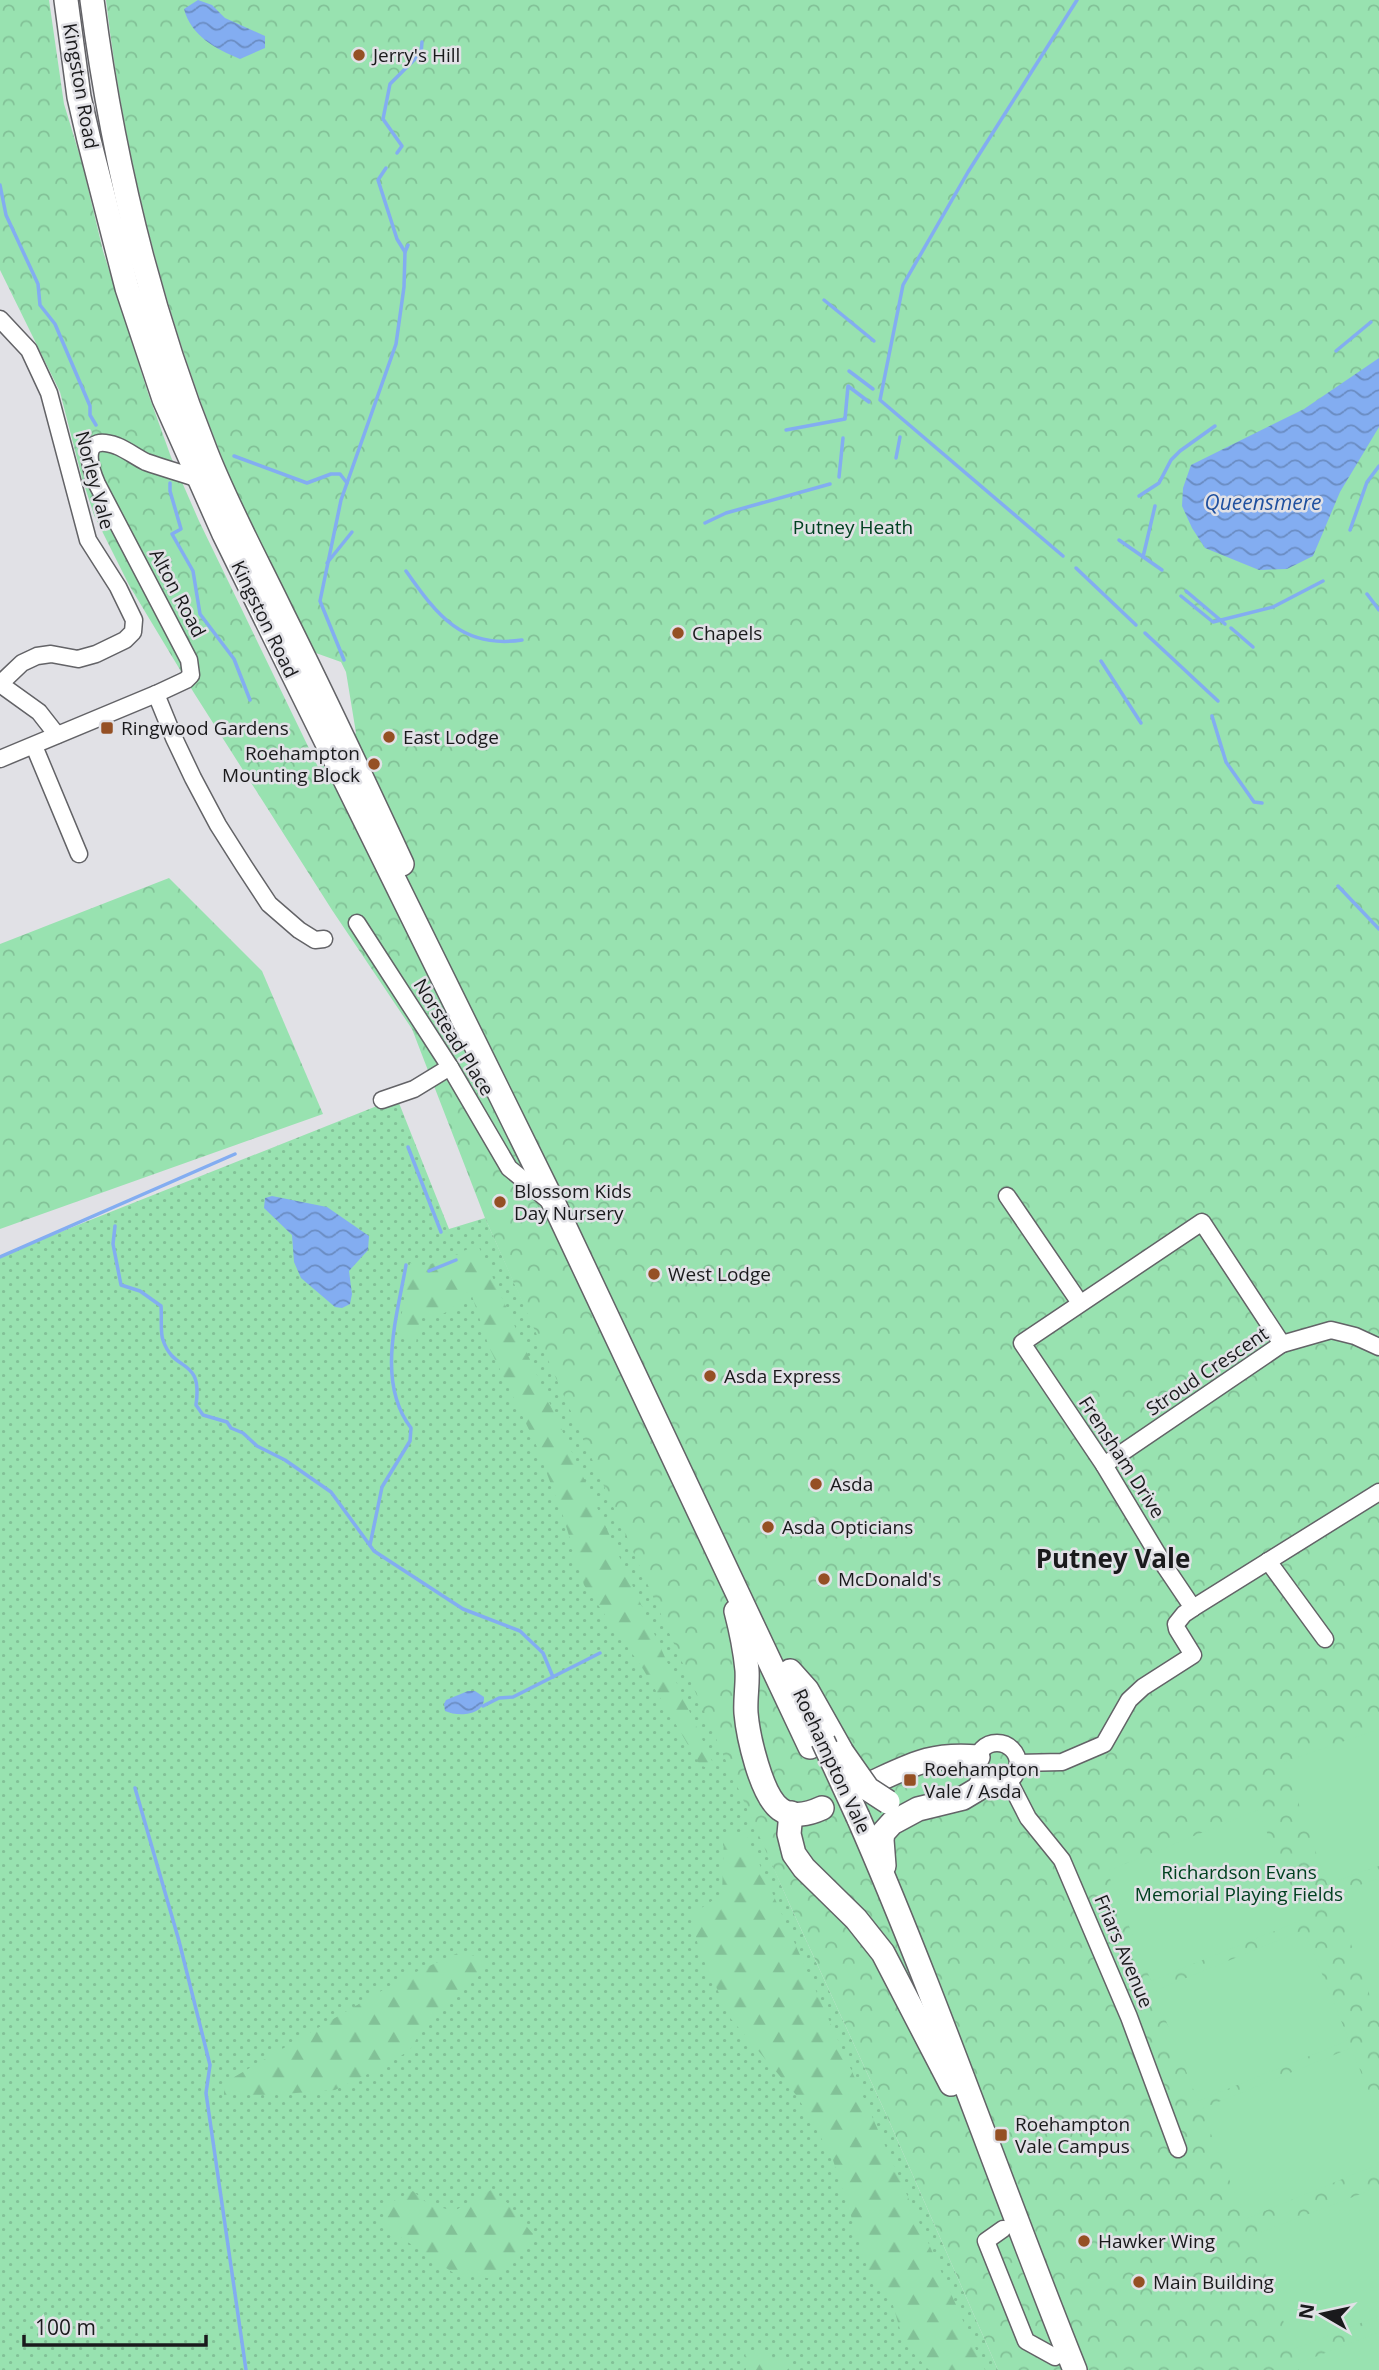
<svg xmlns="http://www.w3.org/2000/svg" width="1379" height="2370" viewBox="0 0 1379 2370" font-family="'Open Sans',sans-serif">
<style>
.grass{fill:url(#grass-dots)}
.forest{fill:url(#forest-firs)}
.park{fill:url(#park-crowns)}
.garden{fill:#98e2b0}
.water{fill:url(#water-waves)}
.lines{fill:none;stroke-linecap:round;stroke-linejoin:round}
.stream{stroke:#83adf1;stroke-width:3.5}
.minor-casing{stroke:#636367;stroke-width:19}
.highway-casing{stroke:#636367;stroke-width:26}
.minor{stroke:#fff;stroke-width:16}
.highway{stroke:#fff;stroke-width:23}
.highway-bridge-casing{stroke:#636367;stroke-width:26;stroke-linecap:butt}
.highway-bridge{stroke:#fff;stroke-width:23}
.poi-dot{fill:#955024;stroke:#e1e1e6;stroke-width:2.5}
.labels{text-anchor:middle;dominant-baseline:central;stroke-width:5;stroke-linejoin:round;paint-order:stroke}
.poi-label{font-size:19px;fill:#1a1a1c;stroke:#e1e1e6;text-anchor:start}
.street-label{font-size:19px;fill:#1a1a1c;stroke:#e1e1e6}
.park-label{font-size:19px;fill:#004120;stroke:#e1e1e6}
.water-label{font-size:21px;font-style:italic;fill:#1f509f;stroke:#e1e1e6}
.district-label{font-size:26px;font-weight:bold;fill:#1a1a1c;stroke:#e1e1e6}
</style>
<defs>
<pattern id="grass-dots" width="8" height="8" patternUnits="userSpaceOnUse" patternTransform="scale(1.75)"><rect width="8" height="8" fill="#98e2b0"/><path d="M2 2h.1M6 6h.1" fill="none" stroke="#82c197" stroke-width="1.8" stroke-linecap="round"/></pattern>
<pattern id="forest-firs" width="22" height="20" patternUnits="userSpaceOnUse" patternTransform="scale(1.75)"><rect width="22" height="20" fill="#98e2b0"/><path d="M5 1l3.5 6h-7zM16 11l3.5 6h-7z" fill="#82c197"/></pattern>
<pattern id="park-crowns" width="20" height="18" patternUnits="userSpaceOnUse" patternTransform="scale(1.75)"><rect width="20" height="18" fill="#98e2b0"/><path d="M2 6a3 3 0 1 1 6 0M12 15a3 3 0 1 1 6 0" fill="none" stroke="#82c197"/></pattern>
<pattern id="water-waves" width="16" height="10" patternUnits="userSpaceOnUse" patternTransform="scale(1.75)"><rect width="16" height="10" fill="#83adf1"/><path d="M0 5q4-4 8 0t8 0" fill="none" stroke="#6a8cc2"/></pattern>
</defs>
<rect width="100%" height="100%" fill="#e1e1e6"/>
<path class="grass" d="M397,1098L449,1229L485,1218L671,1630L789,1903L886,2114L998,2370H0V1256Z"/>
<g class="forest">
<path d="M478,1245L717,1772L700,1765L643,1669L584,1585L563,1516L535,1442L489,1347L470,1290C450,1308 450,1317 420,1318L416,1343L398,1337L410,1263C426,1272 459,1252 478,1245Z"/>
<path d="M741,1833L747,1836L985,2370H929L904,2343L892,2302L871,2278L832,2157L797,2096L731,2019L699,1950L691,1915L722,1894L724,1835Z"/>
<path d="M460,1952L475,1956L486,1962L481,1974L459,1994L430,2016L410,2050L388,2064L335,2090L270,2095H224V2083L405,1977Z"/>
<path d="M491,2190C508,2199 519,2219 533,2234L525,2251L495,2279L455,2274L384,2226L386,2205L413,2191L428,2204L454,2211Z"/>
<path d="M745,2349L782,2360L790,2367L787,2370H746Z"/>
</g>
<g class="park">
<path d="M0,0H49L64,104L82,163L103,251L148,393L171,457L199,521L318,767L356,733L346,672L341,662L313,652C282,587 247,522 221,455C163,309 124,157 106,0H1379V2370H998L886,2114L789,1903L485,1218L412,1029L332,910L194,693L129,585L94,515L82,478L60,392L0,270Z"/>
<path d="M169,878L262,971L323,1114L0,1229V944Z"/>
</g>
<g class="garden">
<path d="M1379,1729V1866L1327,1884L1284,1762Z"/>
<path d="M1258,1810L1302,1920L1151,1981L1107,1871Z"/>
<path d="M1379,1878V2014L1377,2015L1333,1895Z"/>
<path d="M1304,1930L1349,2040L1198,2101L1154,1991Z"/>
<path d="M1351,2048L1379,2116V2164L1245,2219L1201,2109Z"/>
<path d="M1379,2187V2316L1294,2349L1251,2236Z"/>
<path d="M1379,2332V2370H1299L1297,2364Z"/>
</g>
<g class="water">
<path d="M198,0L212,5L225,18L265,36V48L240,59C216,49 191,36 184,9Z"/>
<path d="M1379,358V427L1340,492L1313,556L1287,569L1259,570L1205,548L1192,528L1182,506L1183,488L1191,465L1304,409Z"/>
<path d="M272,1196L327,1207L369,1236L368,1250L349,1271L352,1294L350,1304L342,1308L335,1307L301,1278L294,1262L292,1235L264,1208L265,1198Z"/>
<path d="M468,1691H475L484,1697C485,1716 458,1717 445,1711L444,1704L446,1700Z"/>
</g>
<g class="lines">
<g class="stream">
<path d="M397,153L402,146L383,119L390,84L421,53L422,42"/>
<path d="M386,168L378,180L397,239L405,252"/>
<path d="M0,185L6,215L38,284L40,305L55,324L90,406V415L96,425"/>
<path d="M824,300L874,341"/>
<path d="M1336,351L1371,322"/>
<path d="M849,371L873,389"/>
<path d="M786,430L845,419L848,386L869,402"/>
<path d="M234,456L307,483L331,474H340L347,483"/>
<path d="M896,458L900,437"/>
<path d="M839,477L843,438"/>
<path d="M170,483V491L181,529L172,534L193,571L200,614L234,659L250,700"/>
<path d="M1139,496L1159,483L1171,460L1180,451L1215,426"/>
<path d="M705,523L726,513L830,484"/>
<path d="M1350,530L1367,482L1379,466"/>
<path d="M1119,540L1162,570"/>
<path d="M1063,556L880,400L903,285L968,172L1077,0"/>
<path d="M1143,557L1155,506"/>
<path d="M327,563L352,532"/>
<path d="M1076,568L1136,625"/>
<path d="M406,571C437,615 462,649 522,640"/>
<path d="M1186,591L1225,624"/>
<path d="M1367,594L1379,610"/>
<path d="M1181,596L1213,622L1273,607L1323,581"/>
<path d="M1231,628L1253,647"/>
<path d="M1145,633L1218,701"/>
<path d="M344,660L320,601L341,500L396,344L404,287L405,252L408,245"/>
<path d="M1101,661L1141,723"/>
<path d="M1212,716L1226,762L1254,802L1262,803"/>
<path d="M1338,886L1379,929"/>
<path d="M408,1147L441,1232"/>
<path d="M115,1226L113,1244L121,1285L140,1291L161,1306C162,1316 160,1333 163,1340C174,1374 203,1356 196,1405L203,1415L227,1422L231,1428L243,1433L257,1446L285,1460L331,1492L374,1551L463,1609L520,1631L543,1653L553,1677"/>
<path d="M0,1257L235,1154"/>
<path d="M429,1271L456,1260"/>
<path d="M370,1545L382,1487L410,1441L411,1428C376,1382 397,1317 406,1265"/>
<path d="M483,1706L499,1698L513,1697L600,1653"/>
<path d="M135,1788L179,1941L210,2065L206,2093L246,2370"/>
</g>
<defs>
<g id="minor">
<path d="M0,319L29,350L49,393L88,540L118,587L134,620L133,632L125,640L96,654L78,659L51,654L37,656L22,663L0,684L39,712L57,735"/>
<path d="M156,694L174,738L193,778L218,825L244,866L269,904L299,930L315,940L324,939"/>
<path d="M34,746L79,854"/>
<path d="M0,759L156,694L186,680L191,675L189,660L97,484C88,463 81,433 117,446C127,450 136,457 146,462C163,468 181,473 199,479"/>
<path d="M357,923L450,1067L509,1168L548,1200"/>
<path d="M382,1100L414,1089L450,1067"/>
<path d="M1007,1196L1080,1303"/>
<path d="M1104,1465L1282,1344L1331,1330L1355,1336L1379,1347"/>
<path d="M1268,1561L1325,1639"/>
<path d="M1193,1608L1379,1492"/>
<circle cx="997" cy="1764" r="21"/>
<path d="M1018,1763L1062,1762L1104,1744L1129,1700L1143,1687L1193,1655L1177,1629L1176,1624L1184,1614L1193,1608L1166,1568L1104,1465L1022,1343L1202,1222L1282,1344"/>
<path d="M1009,1781L1028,1818L1062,1860L1129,2017L1178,2149"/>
<path d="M1003,2229L986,2241L1026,2341L1055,2357"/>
</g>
<g id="highway">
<path d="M66,0L79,97L89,140L127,288L164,399L224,534L555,1206L810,1747"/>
<path d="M92,0C112,154 148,307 206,452C228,508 257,561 283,615C324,697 363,780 402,864"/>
<path d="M736,1611C741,1630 745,1650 747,1670C748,1684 745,1699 746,1713C748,1736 761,1795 780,1809C792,1818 809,1814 822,1808"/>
<path d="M790,1671L807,1690L842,1752"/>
<path d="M876,1781C915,1763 934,1753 978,1757"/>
<path d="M791,1813L789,1834L794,1854L804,1868L856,1919L883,1953L951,2084"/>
<path d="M858,1817C937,1998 1001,2186 1075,2370"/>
<path d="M884,1866L882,1840L883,1833L892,1823L918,1809L963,1798L978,1789L984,1780"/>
</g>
</defs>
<use href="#minor" class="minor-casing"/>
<use href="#highway" class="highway-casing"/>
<use href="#minor" class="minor"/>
<use href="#highway" class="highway"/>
<defs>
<g id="highway-bridge">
<path d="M823,1741L858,1817"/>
<path d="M842,1752L868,1789L888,1802"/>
</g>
</defs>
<use href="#highway-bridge" class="highway-bridge-casing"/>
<use href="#highway-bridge" class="highway-bridge"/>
</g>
<g class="poi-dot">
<circle cx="359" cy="55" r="7"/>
<circle cx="678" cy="633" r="7"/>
<rect x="100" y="721" width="14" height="14" rx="3.5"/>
<circle cx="389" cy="737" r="7"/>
<circle cx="374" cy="764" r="7"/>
<circle cx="500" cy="1202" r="7"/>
<circle cx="654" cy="1274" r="7"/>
<circle cx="710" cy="1376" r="7"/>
<circle cx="816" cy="1484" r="7"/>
<circle cx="768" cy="1527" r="7"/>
<circle cx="824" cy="1579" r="7"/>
<rect x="903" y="1773" width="14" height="14" rx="3.5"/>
<rect x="994" y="2128" width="14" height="14" rx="3.5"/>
<circle cx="1084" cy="2241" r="7"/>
<circle cx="1139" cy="2282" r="7"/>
</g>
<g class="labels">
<g class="poi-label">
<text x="373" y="55">Jerry's Hill</text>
<text x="692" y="633">Chapels</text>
<text x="121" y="728">Ringwood Gardens</text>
<text x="403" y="737">East Lodge</text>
<text x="360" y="753" text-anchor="end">Roehampton<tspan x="360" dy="22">Mounting Block</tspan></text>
<text x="514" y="1191">Blossom Kids<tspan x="514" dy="22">Day Nursery</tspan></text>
<text x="668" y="1274">West Lodge</text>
<text x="724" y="1376">Asda Express</text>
<text x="830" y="1484">Asda</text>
<text x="782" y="1527">Asda Opticians</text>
<text x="838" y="1579">McDonald's</text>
<text x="924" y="1769">Roehampton<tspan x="924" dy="22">Vale / Asda</tspan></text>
<text x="1015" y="2124">Roehampton<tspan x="1015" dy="22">Vale Campus</tspan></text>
<text x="1098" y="2241">Hawker Wing</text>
<text x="1153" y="2282">Main Building</text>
</g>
<g class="street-label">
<text transform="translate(81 86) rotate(80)">Kingston Road</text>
<text transform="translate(95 480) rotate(75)">Norley Vale</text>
<text transform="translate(178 593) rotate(62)">Alton Road</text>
<text transform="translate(265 619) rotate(64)">Kingston Road</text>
<text transform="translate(454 1037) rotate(58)">Norstead Place</text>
<text transform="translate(1207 1371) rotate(-34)">Stroud Crescent</text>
<text transform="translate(1122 1457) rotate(57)">Frensham Drive</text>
<text transform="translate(832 1761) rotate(65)">Roehampton Vale</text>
<text transform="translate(1124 1951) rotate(67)">Friars Avenue</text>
</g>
<g class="park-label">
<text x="853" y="527">Putney Heath</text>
<text x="1239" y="1872">Richardson Evans<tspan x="1239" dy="22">Memorial Playing Fields</tspan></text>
</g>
<g class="water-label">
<text x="1263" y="502">Queensmere</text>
</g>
<g class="district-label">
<text x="1113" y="1558">Putney Vale</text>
</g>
</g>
<g transform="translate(1323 2314) rotate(279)" stroke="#e1e1e6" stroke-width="5" paint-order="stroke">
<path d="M0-5L12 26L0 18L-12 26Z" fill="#1a1a1c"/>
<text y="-10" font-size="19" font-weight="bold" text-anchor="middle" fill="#1a1a1c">N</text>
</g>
<path d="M24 2335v10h182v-10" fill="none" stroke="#1a1a1c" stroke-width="3.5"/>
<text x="35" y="2335" font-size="21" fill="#1a1a1c" stroke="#e1e1e6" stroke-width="5" paint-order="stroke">100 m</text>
</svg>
